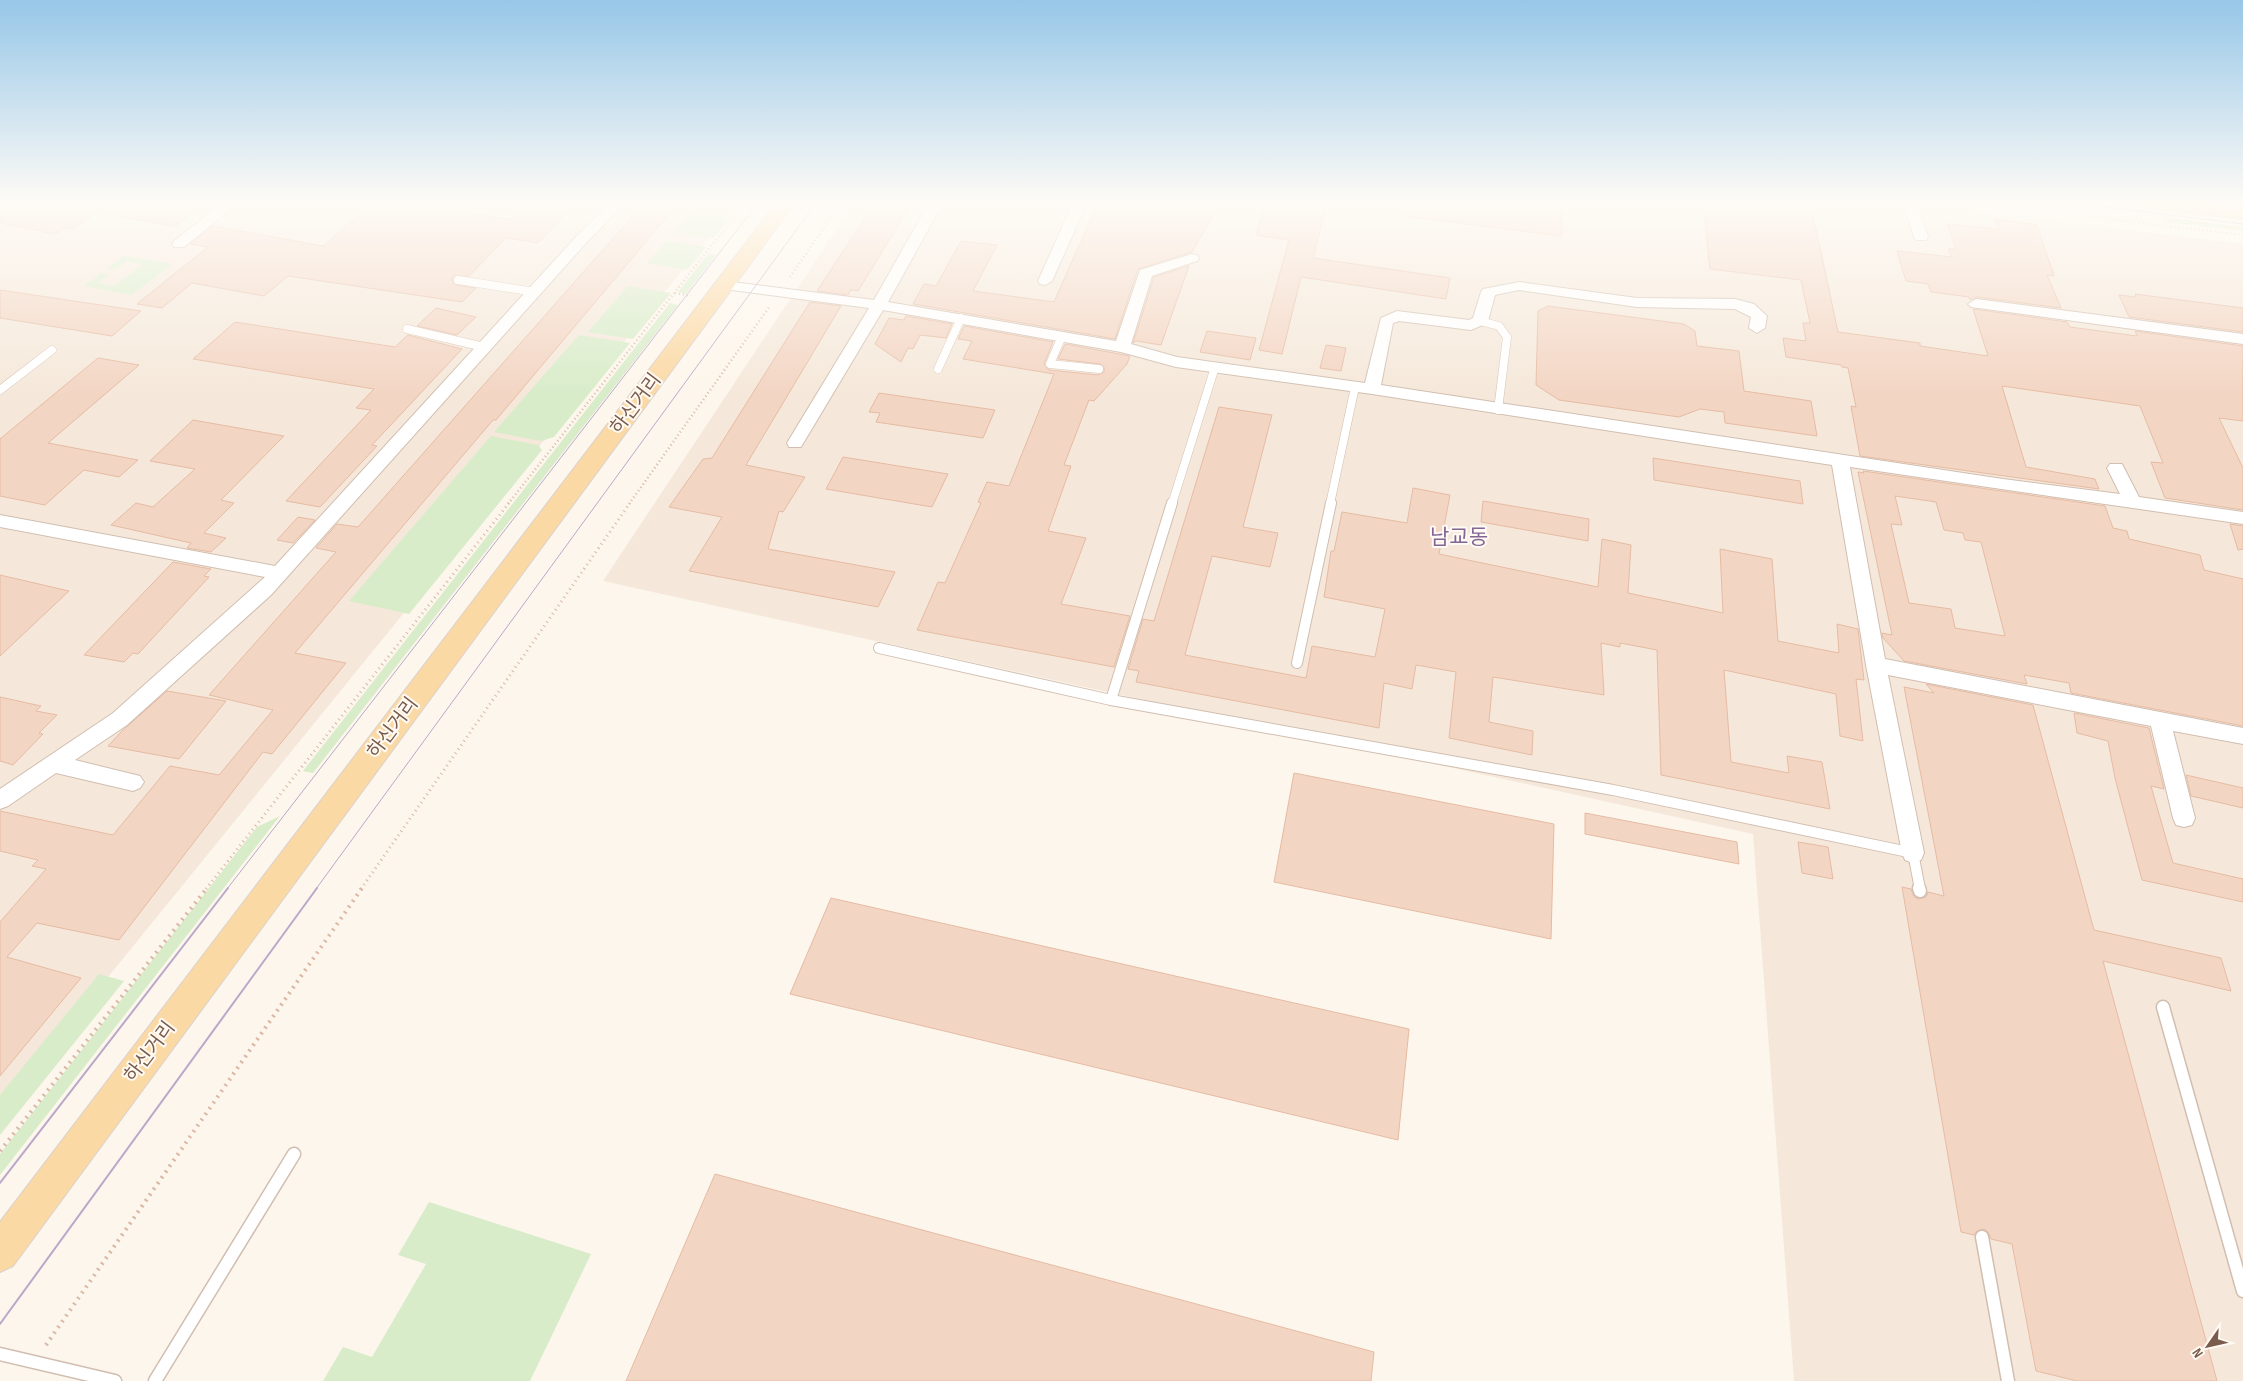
<svg xmlns="http://www.w3.org/2000/svg" width="2243" height="1381" viewBox="0 0 2243 1381" font-family="'Sofia Sans Condensed','Noto Sans KR',sans-serif">
<style>
.residential{fill:#f5e8da}
.green{fill:#d8ecc9}
.building{fill:#f3d5c3;stroke:#e6bba3;fill-rule:evenodd}
.lines{fill:none;stroke-linecap:round;stroke-linejoin:round}
.lane-far2-casing{stroke:#d1beb0;stroke-width:9}
.lane-far1-casing{stroke:#d1beb0;stroke-width:12}
.lane-casing{stroke:#d1beb0;stroke-width:15}
.street-casing{stroke:#d1beb0;stroke-width:2}
.primary-casing{stroke:#dad1cd;stroke-width:2}
.path-far2{stroke:#d9b8a5;stroke-width:2.5;stroke-dasharray:1 3;stroke-linecap:butt}
.path-far1{stroke:#d9b8a5;stroke-width:3;stroke-dasharray:1 4;stroke-linecap:butt}
.path{stroke:#d9b8a5;stroke-width:4;stroke-dasharray:2 5;stroke-linecap:butt}
.lane-far2{stroke:#fff;stroke-width:8}
.lane-far1{stroke:#fff;stroke-width:10}
.lane{stroke:#fff;stroke-width:12}
.street{fill:#fff;fill-rule:evenodd}
.primary{fill:#fbd9a5;fill-rule:evenodd}
.tram-far1{stroke:#b9a8c9;stroke-width:1}
.tram{stroke:#b9a8c9;stroke-width:2}
.labels{text-anchor:middle;dominant-baseline:central;stroke-width:4;stroke-linejoin:round;paint-order:stroke}
.street-label{font-size:19px;fill:#7a5c4d;stroke:#fffaf3}
.quarter-label{font-size:21px;fill:#846695;stroke:#fffaf3}
</style>
<rect width="100%" height="100%" fill="#fdf6ec"/>
<g class="residential">
<path d="M0,203H737L0,1110Z"/>
<path d="M854,203H1911L2243,244V1381H1794L1753,834L603,581Z"/>
</g>
<g class="green">
<path d="M689,212L730,218L713,238L671,232Z"/>
<path d="M2164,217L2243,227V231L2167,222Z"/>
<path d="M667,241L706,247L687,270L647,263Z"/>
<path d="M708,254L716,255L686,294L678,292Z"/>
<path d="M124,256L172,264L132,295L84,286L101,273L109,275L98,283L114,286L143,264L127,261L115,270L107,268Z"/>
<path d="M628,286L671,293L633,339L588,332Z"/>
<path d="M670,303L678,305L313,773L303,771Z"/>
<path d="M579,335L630,343L554,437L541,441L494,432Z"/>
<path d="M491,436L538,445L542,450L409,614L349,601Z"/>
<path d="M280,816L0,1175V1154L257,827Z"/>
<path d="M99,974L124,981L0,1135V1095Z"/>
<path d="M429,1202L591,1254L530,1381H323L343,1347L372,1357L426,1264L398,1255Z"/>
</g>
<g class="building">
<path d="M10,203H173L200,208L175,226L103,214V208L72,229L65,228L55,234L0,223V215L10,209Z"/>
<path d="M373,203L402,206L404,204L515,220L516,203H576L538,243L506,238L469,276H454L452,280L455,285L476,288L462,302L288,276L264,296L192,283L162,308L137,304L208,247L190,244L213,226L323,246Z"/>
<path d="M875,203H912L858,291L851,290L848,295L817,291Z"/>
<path d="M1154,203H1197L1218,207L1192,252L1138,269L1115,339L913,304L924,284L936,286L961,241L997,245L973,291L1054,302L1096,207L1149,214Z"/>
<path d="M1266,203H1327L1313,258L1450,278L1446,299L1301,277L1282,354L1259,350L1289,240L1256,235Z"/>
<path d="M1403,203H1562V236L1403,216Z"/>
<path d="M1703,203H1796L1811,206L1838,332L1920,343V346L1988,356L1973,309L2067,322L2070,327L2137,336L2135,331L2243,346V421L2219,418L2243,468V510L2165,498L2151,462L2163,463L2140,406L2002,386L2026,467L2095,479L2099,489L1860,456L1851,406L1856,407L1848,368L1842,367L1841,365L1786,357L1783,338L1806,341L1803,323H1810L1801,280L1710,269Z"/>
<path d="M640,208L671,212L496,420H493L295,653L346,663L272,754L263,752L119,940L37,923L7,957L81,978L0,1076V922L46,869L32,866L38,860L0,851V811L113,835L170,766L219,775L273,710L209,695L336,552L316,548L337,524L358,527Z"/>
<path d="M1994,219L2037,225L2054,276L2047,275L2061,308L1976,297L1970,300L1969,297L1931,292L1928,284L1906,281L1897,251L1952,257L1948,249H1956L1947,224L1998,229Z"/>
<path d="M1189,266L1161,345L1136,341L1133,343L1154,277Z"/>
<path d="M0,290L141,311L112,336L0,318Z"/>
<path d="M2135,294L2243,308V332L2129,317L2119,295L2136,297Z"/>
<path d="M810,302L841,306L746,465L805,477L783,512L779,511L768,549L895,572L878,607L689,571L722,517L669,507L703,459L712,458Z"/>
<path d="M1548,306L1684,324L1695,331L1697,346L1739,351L1744,391L1811,401L1817,436L1725,423L1724,412L1700,409L1679,417L1559,400L1536,385L1538,311Z"/>
<path d="M436,308L476,317L457,335L417,326Z"/>
<path d="M906,316L952,324L946,338L920,335L913,349L908,348L901,362L875,344L889,318L904,320Z"/>
<path d="M235,322L395,347L408,335L462,349L372,445L377,446L320,507L286,501L371,410L356,408L374,389L193,359Z"/>
<path d="M964,326L1053,342L1044,364L1049,370L1098,375L1104,372V367L1100,364L1058,359L1065,344L1130,356L1127,364L1094,401L1089,400L1064,465L1071,466L1048,531L1086,538L1061,604L1130,616L1114,667L917,630L938,582L945,583L981,503L978,502L987,482L1009,486L1054,374L963,359L972,341L958,339Z"/>
<path d="M1207,331L1256,338L1250,360L1200,352Z"/>
<path d="M1326,345L1346,348L1341,371L1320,368Z"/>
<path d="M98,358L139,365L48,443L138,460L119,477L84,470L45,505L0,496V439Z"/>
<path d="M879,393L995,410L983,438L876,422L880,413L869,412Z"/>
<path d="M1219,407L1272,415L1243,527L1278,533L1270,567L1212,556L1185,655L1306,678L1312,646L1375,657L1385,609L1324,597L1331,551H1334L1342,512L1407,523L1413,488L1450,495L1439,554L1598,587L1602,539L1631,545L1628,593L1723,613L1720,549L1772,559L1778,641L1839,653L1837,624L1858,629L1864,680L1856,679L1863,741L1840,736L1836,694L1724,670L1731,762L1789,773L1787,756L1822,762L1830,809L1661,775L1657,650L1620,643V647L1601,643L1604,695L1493,677L1489,722L1533,731L1532,755L1449,738L1456,672L1416,665L1412,689L1384,683L1379,728L1136,682L1139,671L1128,669L1143,619L1154,621Z"/>
<path d="M193,420L284,436L221,500L234,503L204,533L226,538L211,552L187,548L191,543L111,525L136,503L153,507L195,469L150,461Z"/>
<path d="M843,457L948,474L932,507L826,489Z"/>
<path d="M1653,458L1800,481L1803,504L1654,480Z"/>
<path d="M1863,471L2105,506L2113,528L2127,531L2129,539L2200,555L2204,570L2243,579V726L2071,693L2069,683L2024,675L2027,684L1904,661L1883,638L1882,633L1892,635L1858,472L1864,473ZM1895,496L1936,502L1944,530L1963,533L1965,540L1981,542L2005,636L1955,628L1951,609L1909,603L1891,524L1902,525Z"/>
<path d="M1483,501L1589,519L1588,541L1481,522Z"/>
<path d="M298,517L315,520L293,543L277,540Z"/>
<path d="M2230,524L2243,526V549L2238,550Z"/>
<path d="M173,562L211,569L204,576L209,577L138,654L133,653L124,662L84,655Z"/>
<path d="M0,575L69,591L0,656Z"/>
<path d="M1926,684L2033,705L2094,930L2221,958L2231,991L2103,961L2217,1381H2077L2036,1371L2012,1244L1991,1239L1988,1232L1984,1229L1977,1231L1974,1235L1961,1232L1902,887L1911,889L1914,897L1919,899L1926,897L1928,892L1944,896L1904,687L1934,693Z"/>
<path d="M167,691L226,701L179,759L108,746L122,731Z"/>
<path d="M0,697L41,706L36,711L57,715L39,733L43,734L13,765L0,761Z"/>
<path d="M2074,713L2149,728L2164,789L2151,786L2173,863L2243,879V902L2142,880L2115,778L2108,741L2077,733Z"/>
<path d="M1294,773L1554,824L1551,939L1274,882Z"/>
<path d="M2186,775L2243,788V808L2191,796Z"/>
<path d="M1585,813L1737,842L1739,864L1585,834Z"/>
<path d="M1798,842L1828,847L1833,879L1802,873Z"/>
<path d="M831,898L1409,1029L1398,1140L790,994Z"/>
<path d="M715,1174L1374,1352L1371,1381H626Z"/>
</g>
<g class="lines">
<defs>
<g id="lane-far2">
<path d="M458,280L535,292"/>
<path d="M1480,321L1499,326L1507,337L1498,410"/>
<path d="M407,329L484,347"/>
<path d="M1062,336L1050,364L1099,369"/>
<path d="M938,369L961,318"/>
<path d="M0,390L52,350"/>
<path d="M1172,504L1215,367"/>
<path d="M1330,504L1355,387"/>
</g>
<g id="lane-far1">
<path d="M879,648L1111,700L1613,790L1913,853L1920,889"/>
<path d="M1297,663L1331,503"/>
<path d="M1111,700L1172,503"/>
</g>
<g id="lane">
<path d="M1919,888L1920,891"/>
<path d="M2163,1007L2243,1291"/>
<path d="M1982,1237L2008,1381"/>
<path d="M0,1354L115,1381"/>
<path d="M155,1381L294,1154"/>
</g>
<g id="street">
<path d="M223,203H239L184,247H174L172,244L174,241Z"/>
<path d="M610,203H625L586,243L271,595L127,725L75,760L140,776L144,782L140,788L133,791L56,773L8,806L0,809V789L113,713L265,577L0,527V515L275,566L576,237Z"/>
<path d="M929,203H943L888,302L1116,341L1140,270L1192,254L1197,255L1199,258L1197,261L1152,276L1131,344L1177,357L1365,383L1381,318L1397,311L1469,320L1473,318L1481,292L1483,289L1519,282L1637,298L1735,299L1754,304L1767,316L1765,328L1757,333L1749,328L1751,317L1735,309L1637,307L1519,290L1495,295L1488,321L1485,324L1471,330L1399,321L1393,323L1381,385L2003,479L2120,494L2107,468L2110,464H2122L2139,497L2243,512V524L1850,467L1885,659L2243,728V744L2173,731L2195,818L2192,825L2184,827L2176,825L2173,818L2151,726L1888,675L1924,853L1921,860L1913,863L1905,860L1902,853L1866,665L1832,465L1372,394L1176,367L1121,352L883,310L801,447H789L787,443L869,308L724,289L717,285L724,281L874,300Z"/>
<path d="M1073,203H1087L1052,281L1045,285L1040,284L1038,281Z"/>
<path d="M1903,203H1917L1928,237L1926,240H1916L1914,237Z"/>
<path d="M1976,299L2243,334V344L1971,307L1968,304Z"/>
</g>
<g id="primary">
<path d="M776,203H795L13,1266L0,1272V1222Z"/>
<path d="M2144,203H2204L2243,207V219L2153,209L2146,207Z"/>
</g>
</defs>
<use href="#lane-far2" class="lane-far2-casing"/>
<use href="#lane-far1" class="lane-far1-casing"/>
<use href="#lane" class="lane-casing"/>
<use href="#street" class="street-casing"/>
<use href="#primary" class="primary-casing"/>
<g class="path-far2">
<path d="M1976,203L2243,235"/>
<path d="M790,277L841,203"/>
<path d="M675,293L691,296"/>
<path d="M508,504L745,203"/>
<path d="M629,504L770,306"/>
</g>
<g class="path-far1">
<path d="M206,889L509,503"/>
<path d="M361,889L630,503"/>
</g>
<g class="path">
<path d="M0,1151L207,888"/>
<path d="M46,1345L362,888"/>
</g>
<use href="#lane-far2" class="lane-far2"/>
<use href="#lane-far1" class="lane-far1"/>
<use href="#lane" class="lane"/>
<use href="#street" class="street"/>
<use href="#primary" class="primary"/>
<g class="tram-far1">
<path d="M2073,203L2243,224"/>
<path d="M227,889L758,203"/>
<path d="M316,889L816,203"/>
</g>
<g class="tram">
<path d="M0,1183L228,888"/>
<path d="M0,1324L317,888"/>
</g>
</g>
<linearGradient id="sky" x2="0" y2="1"><stop stop-color="#97c7e8"/><stop offset="0.51" stop-color="#fefbf6"/><stop offset="1" stop-color="#fefbf6" stop-opacity="0"/></linearGradient>
<rect width="2243" height="396" fill="url(#sky)"/>
<g class="labels">
<g class="street-label">
<text transform="translate(636 404) rotate(-53)">하신거리</text>
<text transform="translate(393 728) rotate(-53)">하신거리</text>
<text transform="translate(150 1052) rotate(-53)">하신거리</text>
</g>
<g class="quarter-label">
<text x="1459" y="537">남교동</text>
</g>
</g>
<g transform="translate(2208 1346) rotate(236)" stroke="#fffaf3" stroke-width="4" paint-order="stroke">
<path d="M0-4L9 19L0 12L-9 19Z" fill="#7a5c4d"/>
<text y="-8" font-size="14" font-weight="bold" text-anchor="middle" fill="#7a5c4d">N</text>
</g>
</svg>
